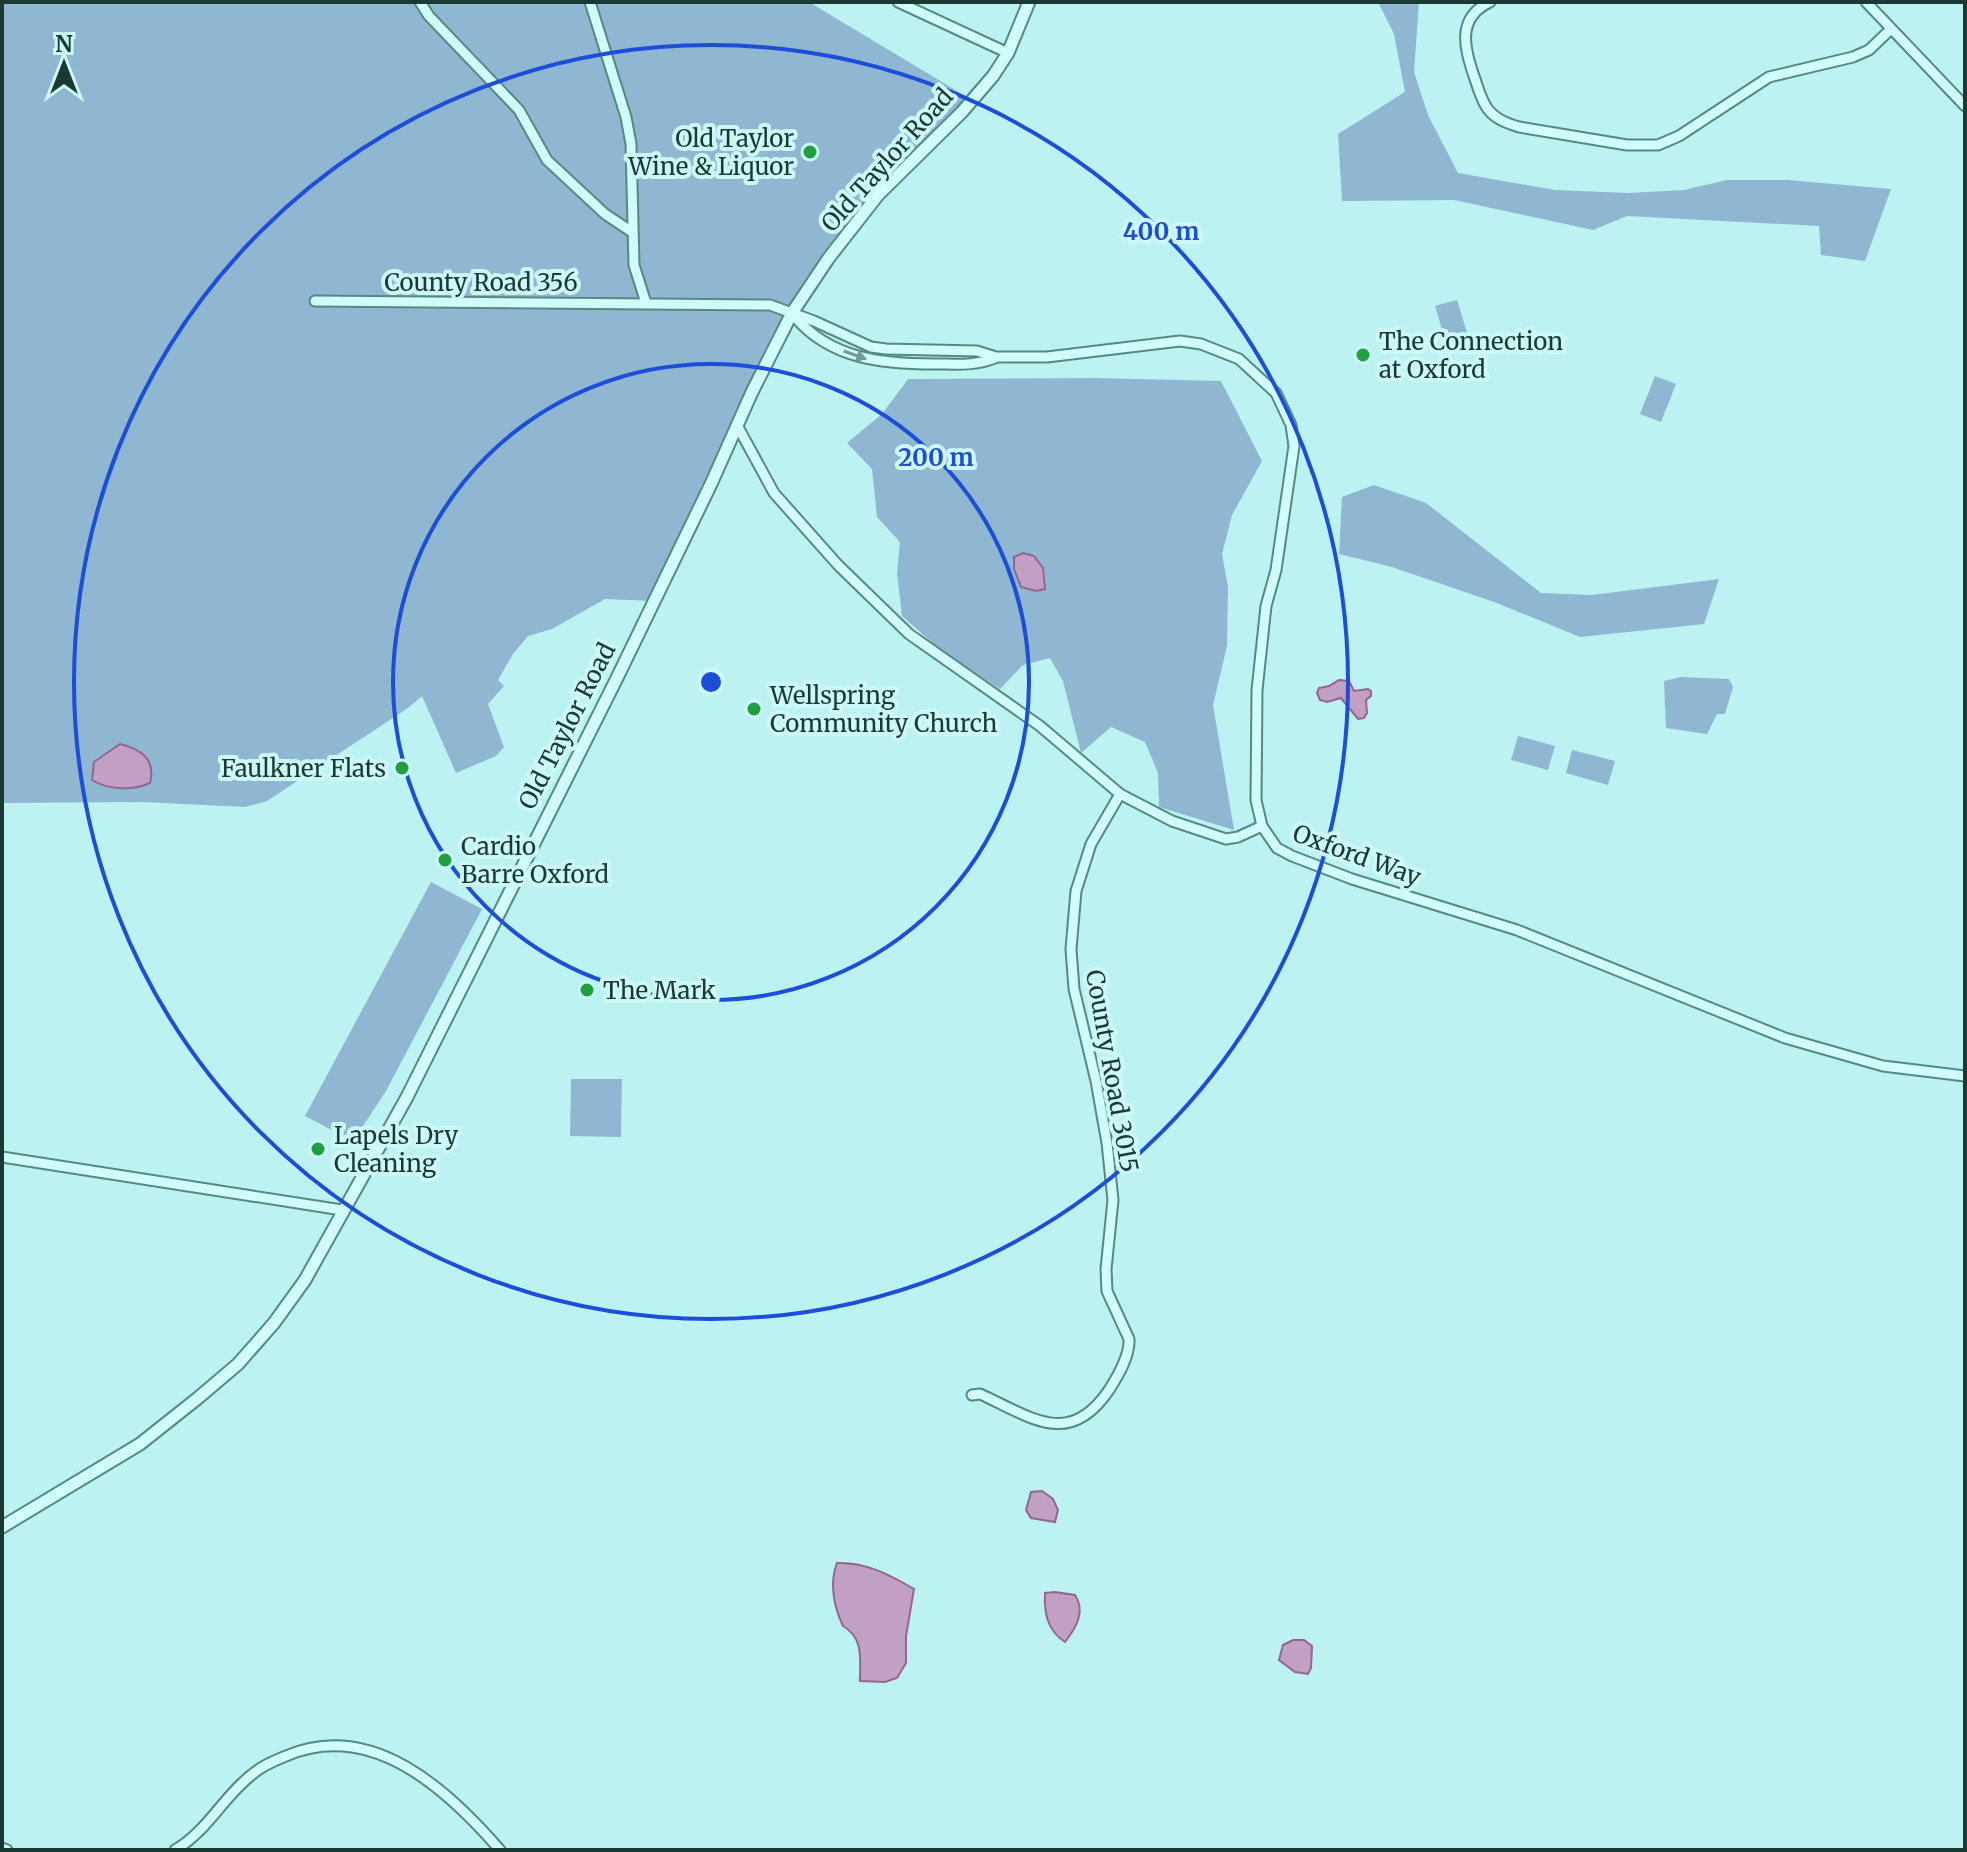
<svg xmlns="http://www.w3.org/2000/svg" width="1967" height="1852" viewBox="0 0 1967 1852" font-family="Merriweather,serif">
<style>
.green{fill:#8fb7d1}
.water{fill:#c2a0c3;stroke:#916790;stroke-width:2}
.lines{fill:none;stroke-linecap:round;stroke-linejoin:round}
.minor-casing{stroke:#548b81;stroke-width:13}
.tertiary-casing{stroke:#548b81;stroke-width:15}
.minor{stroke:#d0fcfb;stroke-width:9}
.tertiary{stroke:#d0fcfb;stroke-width:11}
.oneway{fill:#759a96}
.ring{fill:none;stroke:#1d4ed8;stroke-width:4}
.poi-dot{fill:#1ea041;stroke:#ccf9f8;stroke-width:3}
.labels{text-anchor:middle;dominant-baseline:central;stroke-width:8;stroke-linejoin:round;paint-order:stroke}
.poi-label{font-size:24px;fill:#1a3932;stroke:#ccf9f8;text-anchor:start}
.street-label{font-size:24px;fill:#1a3932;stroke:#ccf9f8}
.centre{fill:#1d4ed8;stroke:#ccf9f8;stroke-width:4}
.ring-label{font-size:24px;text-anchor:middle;font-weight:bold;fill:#1d4ed8;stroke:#ccf9f8;stroke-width:8;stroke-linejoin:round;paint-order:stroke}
</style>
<rect width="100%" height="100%" fill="#bcf2f1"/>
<g class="green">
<path d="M2,2H809L972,100L881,192L792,313L654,601L605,599L552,629L528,636L513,654L498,680L504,686L488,704L504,747L496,756L456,773L422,696L408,708L267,801L245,807L142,802L2,803Z"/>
<path d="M1378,2H1419L1414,72L1428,115L1458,173L1555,190L1628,193L1684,190L1727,180H1787L1891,189L1865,261L1821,255L1819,226L1627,216L1593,230L1454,200L1342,201L1338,134L1405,92L1394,34Z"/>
<path d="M1457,300L1468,336L1446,343L1435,306Z"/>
<path d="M1655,376L1676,384L1661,422L1640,414Z"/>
<path d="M1092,378L1221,381L1262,461L1232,515L1222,554L1228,587L1227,646L1213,705L1234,830L1159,807L1158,773L1145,742L1111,727L1081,753L1063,681L1050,658L1023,665L1000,689L946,655L902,616L897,573L900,542L877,517L872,469L847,443L882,414L908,379Z"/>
<path d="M1374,485L1426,503L1541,593L1592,595L1719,579L1704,624L1580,637L1497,603L1392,567L1339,554L1342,497Z"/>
<path d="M1681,677L1729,679L1733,687L1725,714H1717L1707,734L1666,728L1664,681Z"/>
<path d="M1518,736L1555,746L1548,770L1511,760Z"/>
<path d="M1572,750L1615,761L1608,785L1566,773Z"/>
<path d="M431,882L482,909L386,1091L353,1141L305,1116Z"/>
<path d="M571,1079H622L621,1137L570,1136Z"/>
</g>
<g class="water">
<path d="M1023,553L1034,556L1043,568L1045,589L1036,591L1021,587L1014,569V557Z"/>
<path d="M1339,680L1349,681L1354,691L1368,689L1371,691V696L1366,700L1367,713L1364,718L1358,719L1341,698L1327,702L1320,700L1317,693L1319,688L1329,686Z"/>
<path d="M120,744C141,749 156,759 150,783C133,791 108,790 92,780L94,762Z"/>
<path d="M1042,1491L1053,1499L1058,1510L1055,1522L1031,1518L1026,1510L1031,1492Z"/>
<path d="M837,1563C866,1562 890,1575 914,1589L906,1636V1663L897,1678L885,1682L860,1681C860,1659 864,1638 843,1626C834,1607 829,1583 837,1563Z"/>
<path d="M1055,1592L1075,1595C1086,1611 1076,1628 1065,1642C1047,1630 1044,1613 1045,1593Z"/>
<path d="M1293,1640H1304L1312,1646L1311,1668L1308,1674L1295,1672L1279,1660L1283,1645Z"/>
</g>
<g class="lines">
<defs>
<g id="minor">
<path d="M420,2L429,16L519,110L547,160L605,214L632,232"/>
<path d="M590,2L626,117L631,144L634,265L646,303"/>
<path d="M898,2L1008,53"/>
<path d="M1490,2C1455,18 1465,51 1475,79C1478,88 1481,99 1487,108C1495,119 1506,123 1519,127L1627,145H1658L1679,136L1769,77L1853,57L1869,50L1891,29"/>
<path d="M1866,2L1965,106"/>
<path d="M315,301L770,305L814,321L871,347L886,349L977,351L996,357H1047L1180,341L1201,344L1239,359L1276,393L1291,425L1294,446L1276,570L1266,606L1257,690L1256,800L1262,826L1277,848L1292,856L1352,879L1517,930L1785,1038L1883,1066L1965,1076"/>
<path d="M794,316C830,359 882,364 935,364C957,364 975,366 995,358"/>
<path d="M738,427L774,493L838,565L909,634L1040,726L1120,794L1172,821L1226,839L1238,837L1262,826"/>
<path d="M2,1157L342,1210"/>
<path d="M972,1395L980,1394C1031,1417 1069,1449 1109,1390C1118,1376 1130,1356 1129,1339L1107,1291L1106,1269L1113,1200L1107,1143L1096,1081L1074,989L1071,949L1076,891L1091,844L1120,794"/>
<path d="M2,1848L7,1850"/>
<path d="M175,1850C208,1831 224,1795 254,1773C263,1765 276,1760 286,1756C372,1719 448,1790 500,1850"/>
</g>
<path id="tertiary" d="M2,1527L140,1444L198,1398L238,1364L274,1323L305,1280L407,1097L617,678L711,484L752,392L792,313L828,259L878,195L962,112L993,76L1008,53L1029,2"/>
</defs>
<use href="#minor" class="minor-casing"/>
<use href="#tertiary" class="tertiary-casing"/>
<use href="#minor" class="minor"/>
<use href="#tertiary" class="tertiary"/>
</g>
<defs><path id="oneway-solid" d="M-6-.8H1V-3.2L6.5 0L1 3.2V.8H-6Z" transform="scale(2)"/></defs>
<use class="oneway" href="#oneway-solid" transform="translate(855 355) rotate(20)"/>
<g class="ring">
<circle cx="711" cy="682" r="318"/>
<circle cx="711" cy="682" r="637"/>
</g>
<g class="poi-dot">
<circle cx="810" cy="152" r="8"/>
<circle cx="1363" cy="355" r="8"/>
<circle cx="754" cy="709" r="8"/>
<circle cx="402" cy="768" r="8"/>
<circle cx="445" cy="860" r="8"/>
<circle cx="587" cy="990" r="8"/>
<circle cx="318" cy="1149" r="8"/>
</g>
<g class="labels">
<g class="poi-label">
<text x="794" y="138" text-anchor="end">Old Taylor<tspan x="794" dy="28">Wine &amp; Liquor</tspan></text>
<text x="1379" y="341">The Connection<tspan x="1379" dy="28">at Oxford</tspan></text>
<text x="770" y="695">Wellspring<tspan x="770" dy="28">Community Church</tspan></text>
<text x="386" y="768" text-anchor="end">Faulkner Flats</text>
<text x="461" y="846">Cardio<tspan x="461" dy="28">Barre Oxford</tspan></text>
<text x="603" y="990">The Mark</text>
<text x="334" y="1135">Lapels Dry<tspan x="334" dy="28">Cleaning</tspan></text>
</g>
<g class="street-label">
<text transform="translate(887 160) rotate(-48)">Old Taylor Road</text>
<text x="481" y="282">County Road 356</text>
<text transform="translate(567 726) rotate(-63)">Old Taylor Road</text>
<text transform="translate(1357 855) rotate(20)">Oxford Way</text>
<text transform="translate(1112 1071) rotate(80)">County Road 3015</text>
</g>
</g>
<circle cx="711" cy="682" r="12" class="centre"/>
<g class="ring-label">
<text x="1161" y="240">400 m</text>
<text x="936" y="466">200 m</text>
</g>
<rect width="1967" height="1852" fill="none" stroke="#1a3932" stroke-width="8"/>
<g transform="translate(64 64)" stroke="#ccf9f8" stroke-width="6" paint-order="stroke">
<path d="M0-6L14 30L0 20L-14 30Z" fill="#1a3932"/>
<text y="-12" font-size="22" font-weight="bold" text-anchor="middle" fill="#1a3932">N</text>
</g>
</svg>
